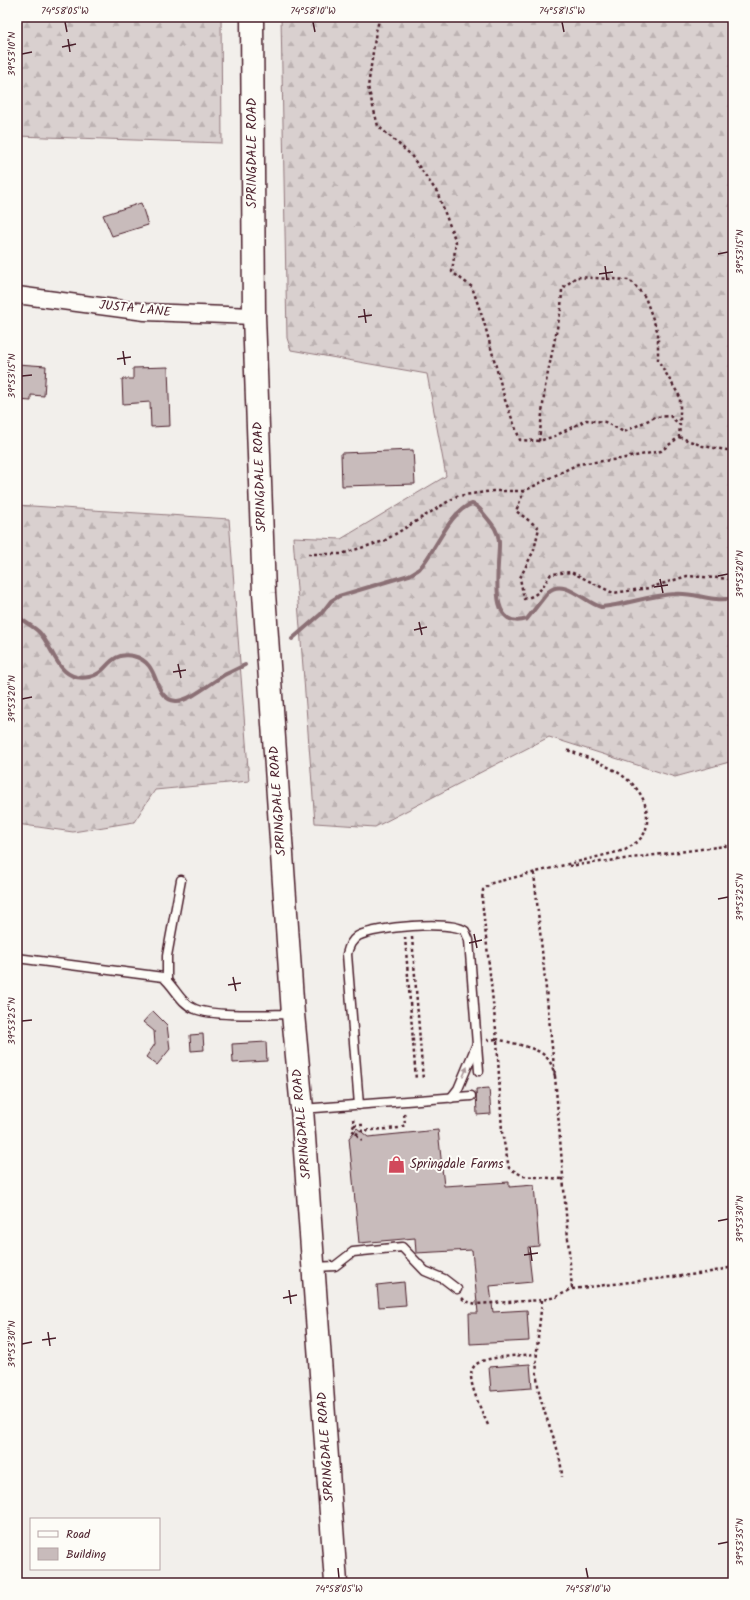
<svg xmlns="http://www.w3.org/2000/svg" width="750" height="1600" viewBox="0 0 750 1600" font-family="Kalam,sans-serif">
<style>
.forest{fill:url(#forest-firs);stroke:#92787d}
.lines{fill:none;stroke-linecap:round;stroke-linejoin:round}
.stream{stroke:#8b6f75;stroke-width:4}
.building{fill:#c8bbbb;stroke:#4a1f2b}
.service-casing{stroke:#4a1f2b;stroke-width:11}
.minor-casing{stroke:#4a1f2b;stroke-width:19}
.secondary-casing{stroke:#4a1f2b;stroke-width:25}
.path{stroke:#4a1f2b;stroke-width:2.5;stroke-dasharray:3 3;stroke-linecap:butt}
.service{stroke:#fdfcf7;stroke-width:8}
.minor{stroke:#fdfcf7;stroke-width:16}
.secondary{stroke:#fdfcf7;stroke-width:22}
.oneway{fill:#ac999b}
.ticks{fill:none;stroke:#4a1f2b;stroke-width:1.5}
.labels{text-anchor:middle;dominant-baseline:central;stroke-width:4;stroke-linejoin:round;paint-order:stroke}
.street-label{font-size:13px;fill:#4a1f2b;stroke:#fdfcf7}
.poi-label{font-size:13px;fill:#4a1f2b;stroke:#fdfcf7;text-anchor:start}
.neatline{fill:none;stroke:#4a1f2b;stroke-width:1.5}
.ticks-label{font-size:10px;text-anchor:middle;fill:#4a1f2b}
</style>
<defs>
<pattern id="forest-firs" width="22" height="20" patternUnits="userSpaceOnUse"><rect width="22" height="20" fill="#d9d0cf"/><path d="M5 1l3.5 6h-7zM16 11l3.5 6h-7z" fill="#bcb2b2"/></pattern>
</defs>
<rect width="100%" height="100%" fill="#f2efeb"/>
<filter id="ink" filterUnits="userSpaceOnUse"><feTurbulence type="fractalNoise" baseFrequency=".025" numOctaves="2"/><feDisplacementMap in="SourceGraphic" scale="8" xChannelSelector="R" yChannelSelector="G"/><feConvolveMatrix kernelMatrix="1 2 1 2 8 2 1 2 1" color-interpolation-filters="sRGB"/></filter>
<g filter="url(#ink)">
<g class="forest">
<path d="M17,17H221L222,143L17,136Z"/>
<path d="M281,17H733V761L675,777L549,737L375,827L315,823L293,537L341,539L446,476L427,374L291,350L287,338Z"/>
<path d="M17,505L229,519L249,781L155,790L134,822L73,832L17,824Z"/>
</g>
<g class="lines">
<g class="stream">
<path d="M17,616C24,622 33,626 39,632C54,647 57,683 89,677C108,674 108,651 133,656C163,663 150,698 176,701C189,702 213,681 226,674C232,671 239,668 245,665"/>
<path d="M292,639L321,614L331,601L339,596L409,575C412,573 417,571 420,568C435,552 450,510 472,504C478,506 480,509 483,513C491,523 498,529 499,542C500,564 485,632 527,619L548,592C564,577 585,603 601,607C626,605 649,595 675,594C695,592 712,603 733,598"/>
</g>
</g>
<g class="building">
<path d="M141,203L148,225L112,236L103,215Z"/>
<path d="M17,364L46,366L44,396L31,395V401L17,400Z"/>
<path d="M168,367L170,426L151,427L150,402L123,404L122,379H133V368Z"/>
<path d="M413,450L415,484L342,486L341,453Z"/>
<path d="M153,1011L167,1025L170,1049L157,1065L146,1057L155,1044L154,1031L143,1022Z"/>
<path d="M203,1034L204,1050L191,1051L190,1035Z"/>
<path d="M266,1042L267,1061L233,1063L232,1044Z"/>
<path d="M489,1088L491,1114L477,1115L476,1089Z"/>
<path d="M357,1128L368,1137L438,1130L444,1186L509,1182V1187L534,1185L539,1246L528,1247L532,1282L490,1286L493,1312L527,1310L529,1341L470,1344L469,1313H478L472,1250L416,1253L415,1238L359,1243L349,1138Z"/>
<path d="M404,1282L406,1305L379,1307L377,1285Z"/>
<path d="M530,1364L532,1388L491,1391L489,1367Z"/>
</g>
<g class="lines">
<defs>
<g id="service">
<path d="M17,958L163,977C175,987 180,1003 195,1009C215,1017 269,1014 292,1014"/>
<path d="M167,980V956L181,880"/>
<path d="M451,1098L458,1089L476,1046"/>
<path d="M359,1105L347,954C349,946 351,941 358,936C375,927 450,920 465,931L469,940L479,1071"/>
<path d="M302,1109L471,1096"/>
<path d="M314,1267L335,1266L353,1252L402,1247L425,1271L444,1279L457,1289"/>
</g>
<path id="minor" d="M17,295L145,312L254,316"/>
<path id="secondary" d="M252,17L254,316L264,593L293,1014L302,1109L336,1583"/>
</defs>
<use href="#service" class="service-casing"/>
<use href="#minor" class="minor-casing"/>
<use href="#secondary" class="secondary-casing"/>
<g class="path">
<path d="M380,17L376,31L368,87L378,126L410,154L437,192L456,242L452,272L472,287L484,322L505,400L520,440L539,441L555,436L586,420L605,422L624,432L655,417L670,416L680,425L679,437L661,451L620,459L578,464L524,491L516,511L539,528L534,550L520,578L524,599C540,595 542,587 551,574L571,572L613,593L649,588L687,576L733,579"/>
<path d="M679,437L703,446L727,450L733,446"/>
<path d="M539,441L545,387L561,309L562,289L576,277L630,280L645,297L658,333V360L680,397V425"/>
<path d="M308,554H341L384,541L457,496L493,491H524"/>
<path d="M569,866L733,845"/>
<path d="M534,873L555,1076L572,1289"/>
<path d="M405,937L416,1080"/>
<path d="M412,937L423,1080"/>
<path d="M487,1040L497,1039L502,1132L509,1168L523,1176L563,1179"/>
<path d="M555,1076C553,1069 551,1061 545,1056C537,1047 510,1043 497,1039L482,900L483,890L492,883L625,850C639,841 648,836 647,817C646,777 599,762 567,750"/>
<path d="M353,1119L354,1125L352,1130L362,1140"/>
<path d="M354,1125H366"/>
<path d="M356,1135L359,1131L399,1128L405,1125L404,1112"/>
<path d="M462,1298L465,1301L476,1304L542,1300L556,1297L572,1289L706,1273L733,1267"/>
<path d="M542,1300C539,1334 532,1367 541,1400C548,1426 561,1450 562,1477"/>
<path d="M488,1425C456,1356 468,1360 536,1354"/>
</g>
<use href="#service" class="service"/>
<use href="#minor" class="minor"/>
<use href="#secondary" class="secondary"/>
</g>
<defs><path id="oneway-solid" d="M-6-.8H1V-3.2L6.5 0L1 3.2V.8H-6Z"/></defs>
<use class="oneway" href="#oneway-solid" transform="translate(465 1072) rotate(-67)"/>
</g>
<path class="ticks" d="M65,22L67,32M313,22L315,32M562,22L564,32M68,39L70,52M62,47L76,44M22,54L32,52M718,254L728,252M605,266L607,280M599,274L613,272M364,309L366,323M358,317L372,315M123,351L125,365M117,359L131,357M22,376L32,375M718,576L728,574M660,579L663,593M654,587L668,585M419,622L422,635M414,630L427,627M178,664L181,678M173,672L186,670M22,699L32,697M718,899L728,897M474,934L477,948M469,943L482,940M233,977L236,991M228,985L241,983M22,1021L32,1020M718,1221L728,1219M530,1247L532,1261M524,1255L538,1253M289,1290L291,1304M283,1298L297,1295M48,1332L50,1346M42,1340L56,1338M22,1344L32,1342M718,1544L728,1542M338,1568L339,1578M586,1568L588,1578"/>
<defs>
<symbol id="shop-bare" viewBox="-9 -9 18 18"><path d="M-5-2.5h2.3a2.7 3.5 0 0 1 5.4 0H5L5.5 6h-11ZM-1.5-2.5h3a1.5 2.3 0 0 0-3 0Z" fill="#d1495b" stroke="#fdfcf7" stroke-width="2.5" paint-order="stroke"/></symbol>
</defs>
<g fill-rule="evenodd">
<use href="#shop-bare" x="384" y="1152" width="25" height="25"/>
</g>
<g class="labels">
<g class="street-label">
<text transform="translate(252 153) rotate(-90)">SPRINGDALE ROAD</text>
<text transform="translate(135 309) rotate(6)">JUSTA LANE</text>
<text transform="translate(260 477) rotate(-92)">SPRINGDALE ROAD</text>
<text transform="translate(278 801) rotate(-94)">SPRINGDALE ROAD</text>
<text transform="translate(302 1124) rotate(-95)">SPRINGDALE ROAD</text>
<text transform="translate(326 1447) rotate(-94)">SPRINGDALE ROAD</text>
</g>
<g class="poi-label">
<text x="410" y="1164">Springdale Farms</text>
</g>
</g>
<rect width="750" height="1600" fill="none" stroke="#fdfcf7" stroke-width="44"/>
<rect x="30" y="1518" width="130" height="52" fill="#fdfcf7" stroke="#b5a4a5"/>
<rect x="38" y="1531" width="20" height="6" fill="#fdfcf7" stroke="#b5a4a5"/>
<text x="66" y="1538" font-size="12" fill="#4a1f2b">Road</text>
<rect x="38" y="1548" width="20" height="12" fill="#c8bbbb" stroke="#b5a4a5"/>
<text x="66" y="1558" font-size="12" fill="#4a1f2b">Building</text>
<rect x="22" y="22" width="706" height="1556" class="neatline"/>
<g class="ticks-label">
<text x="65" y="14">74°58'05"W</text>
<text x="313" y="14">74°58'10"W</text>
<text x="562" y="14">74°58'15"W</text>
<text transform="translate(11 54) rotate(-90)" y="4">39°53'10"N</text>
<text transform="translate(739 252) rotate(-90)" y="4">39°53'15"N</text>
<text transform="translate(11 376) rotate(-90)" y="4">39°53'15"N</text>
<text transform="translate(739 574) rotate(-90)" y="4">39°53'20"N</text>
<text transform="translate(11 699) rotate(-90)" y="4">39°53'20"N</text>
<text transform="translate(739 897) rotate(-90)" y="4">39°53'25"N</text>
<text transform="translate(11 1021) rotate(-90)" y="4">39°53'25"N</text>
<text transform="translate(739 1219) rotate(-90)" y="4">39°53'30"N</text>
<text transform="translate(11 1344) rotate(-90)" y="4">39°53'30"N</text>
<text transform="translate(739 1542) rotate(-90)" y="4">39°53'35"N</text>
<text x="339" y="1592">74°58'05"W</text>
<text x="588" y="1592">74°58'10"W</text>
</g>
</svg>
